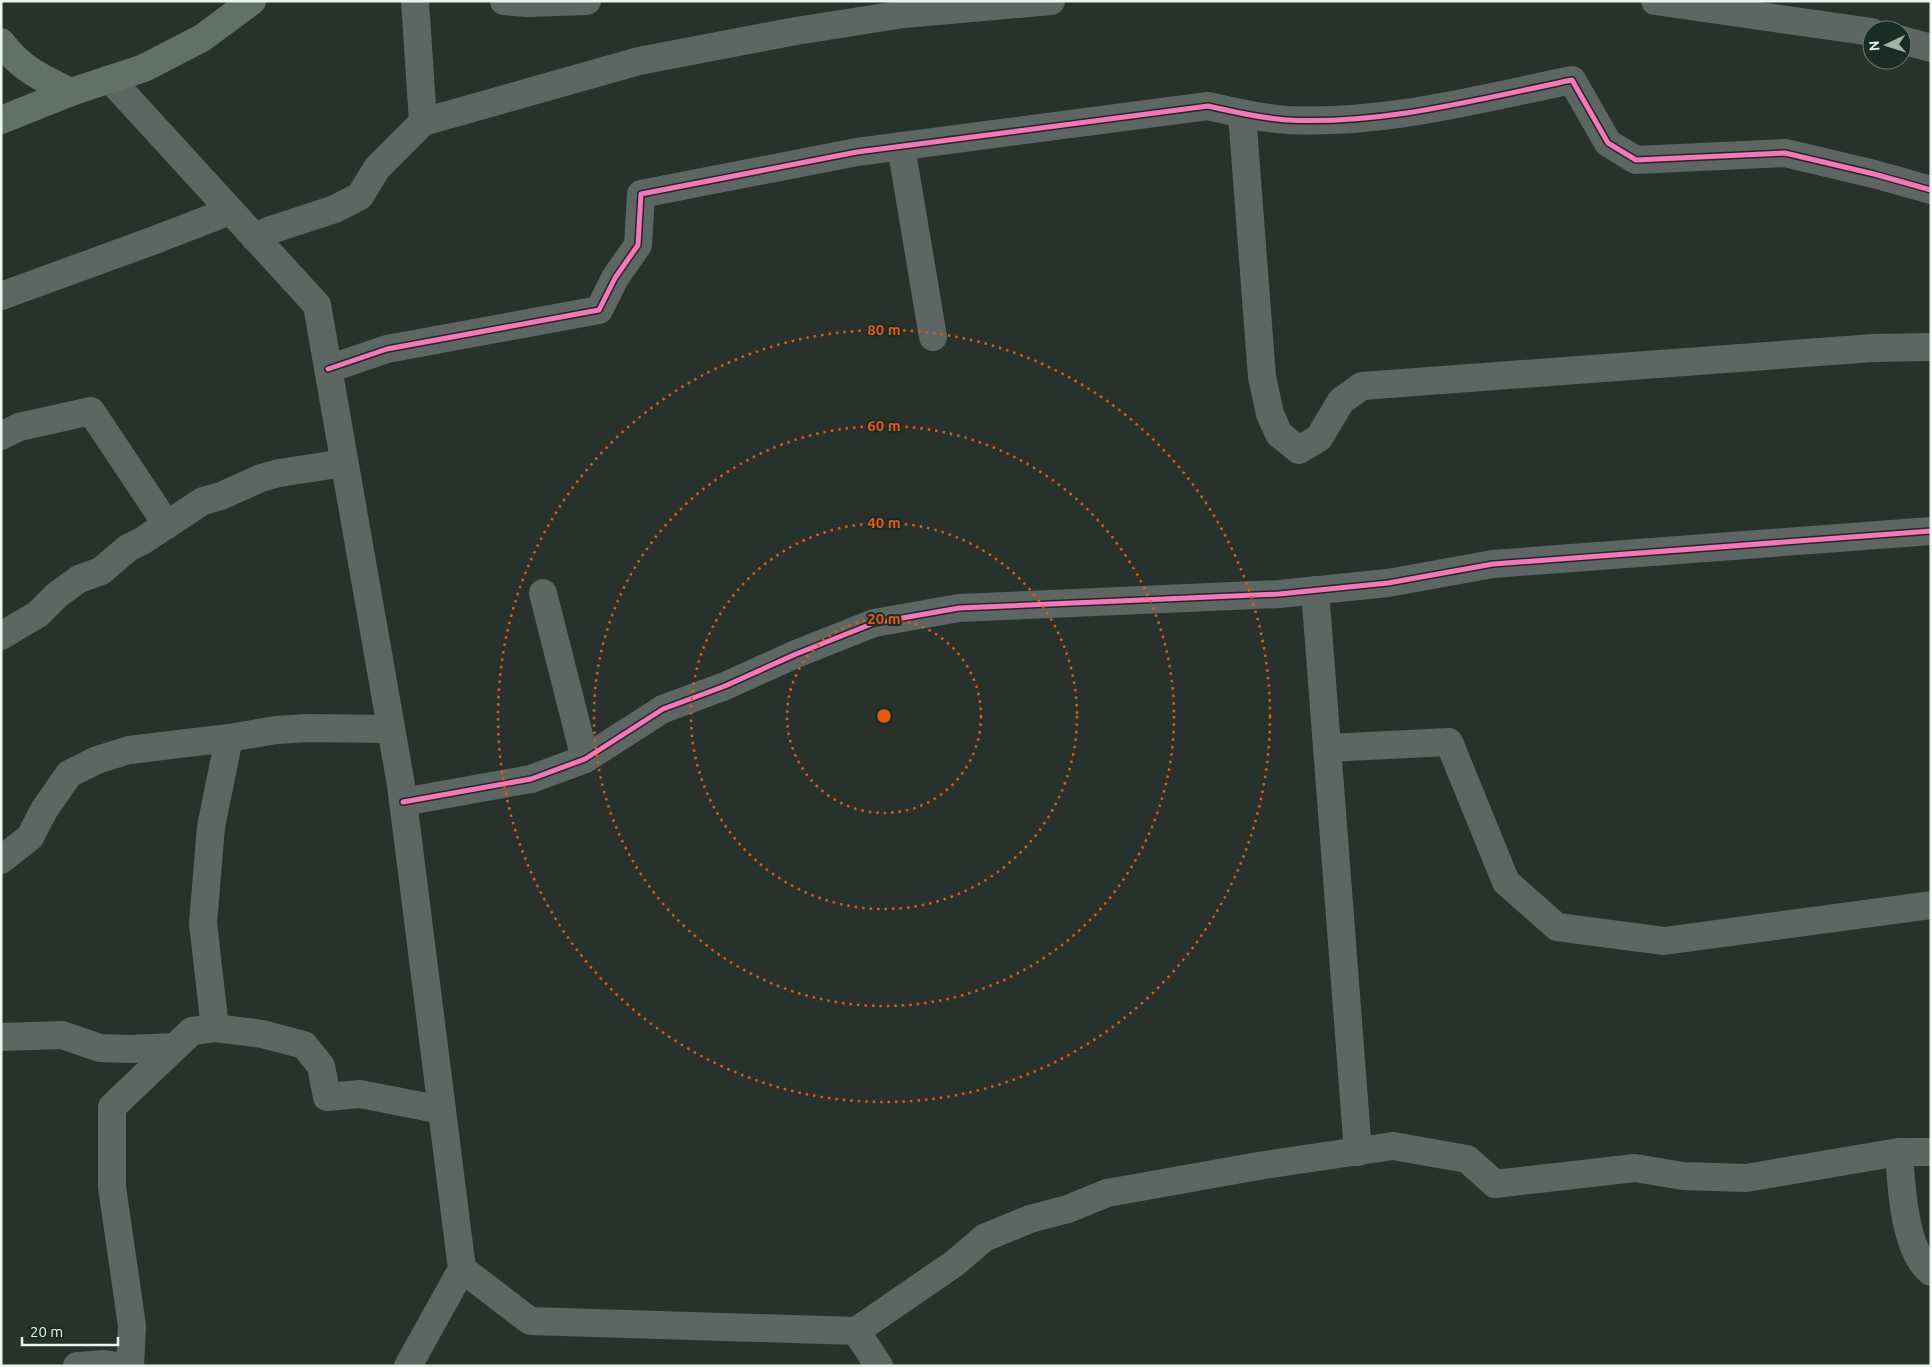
<svg xmlns="http://www.w3.org/2000/svg" width="1932" height="1367" viewBox="0 0 1932 1367" font-family="Ubuntu,sans-serif">
<style>
.lines{fill:none;stroke-linecap:round;stroke-linejoin:round}
.minor{stroke:#5c6662;stroke-width:28}
.major{stroke:#62706a;stroke-width:28}
.cycleway-casing{stroke:#1a2c25;stroke-width:8}
.cycleway{stroke:#fb73b8;stroke-width:5}
.ring{fill:none;stroke:#e8590c;stroke-width:2.5;stroke-dasharray:2.5 5}
.centre{fill:#e8590c;stroke:#1a2c25;stroke-width:2.5}
.ring-label{font-size:15px;text-anchor:middle;font-weight:bold;fill:#e8590c;stroke:#1a2c25;stroke-width:4;stroke-linejoin:round;paint-order:stroke}
</style>
<rect width="100%" height="100%" fill="#28322d"/>
<g class="lines">
<g class="minor">
<path d="M415,1L423,122"/>
<path d="M504,1L527,3L587,1"/>
<path d="M1655,1L1872,32"/>
<path d="M1902,40L1931,48"/>
<path d="M110,79L317,305L401,785L462,1269L408,1366"/>
<path d="M1242,114L1262,377L1270,414L1279,434L1299,450L1319,438L1341,401L1362,386L1873,348L1931,347"/>
<path d="M901,146L933,337"/>
<path d="M255,238L268,231L335,209L360,196L377,168L423,122L639,61L796,31L904,14L1051,1"/>
<path d="M1,296L152,241L230,211"/>
<path d="M328,369L387,349L599,310L615,278L638,245L641,194L857,152L1208,106C1234,112 1260,118 1287,120C1383,125 1479,99 1572,80L1608,143L1636,160L1785,153L1874,174L1931,190"/>
<path d="M1,436L19,427L91,411L167,525"/>
<path d="M1315,590L1358,1152"/>
<path d="M543,593L585,759"/>
<path d="M1,636L38,614L57,595L79,579L101,571L128,548L142,541L203,501L221,496L261,478L279,473L344,463"/>
<path d="M1327,748L1449,742L1506,882L1557,927L1664,941L1931,905"/>
<path d="M403,802L531,779L585,759L663,709L725,686L796,654L874,623L959,608L1279,594L1388,583L1493,564L1931,531"/>
<path d="M1,860L30,837L44,810L69,774L97,760L129,750L229,738"/>
<path d="M215,1028L203,923L211,827L229,738L276,730L308,728L391,729"/>
<path d="M1,1037L62,1035L100,1048L129,1049L175,1047"/>
<path d="M1899,1152H1931"/>
<path d="M462,1269L530,1321L856,1331L879,1366"/>
<path d="M856,1331L955,1263L984,1238L1030,1219L1068,1209L1107,1193L1264,1165L1393,1146L1467,1159L1495,1184L1635,1168L1683,1176L1746,1178L1899,1152C1901,1184 1904,1251 1931,1272"/>
<path d="M77,1366L105,1364L116,1366"/>
<path d="M130,1366L132,1326L112,1187V1107L192,1031L215,1028L262,1034L304,1045L321,1066L327,1097L360,1094L442,1110"/>
</g>
<g class="major">
<path d="M1,42C21,69 42,78 71,92"/>
<path d="M1,120L71,92L144,68L202,38L252,1"/>
</g>
<defs>
<g id="cycleway">
<path d="M328,369L387,349L599,310L615,278L638,245L641,194L857,152L1208,106C1234,112 1260,118 1287,120C1383,125 1479,99 1572,80L1608,143L1636,160L1785,153L1874,174L1931,190"/>
<path d="M403,802L531,779L585,759L663,709L725,686L796,654L874,623L959,608L1279,594L1388,583L1493,564L1931,531"/>
</g>
</defs>
<use href="#cycleway" class="cycleway-casing"/>
<use href="#cycleway" class="cycleway"/>
</g>
<g class="ring">
<circle cx="884" cy="716" r="97"/>
<circle cx="884" cy="716" r="193"/>
<circle cx="884" cy="716" r="290"/>
<circle cx="884" cy="716" r="386"/>
</g>
<circle cx="884" cy="716" r="8" class="centre"/>
<g class="ring-label">
<text x="884" y="335">80 m</text>
<text x="884" y="431">60 m</text>
<text x="884" y="528">40 m</text>
<text x="884" y="624">20 m</text>
</g>
<rect width="1932" height="1367" fill="none" stroke="#eaf5f0" stroke-width="5"/>
<g transform="translate(1887 45) rotate(266)"><circle r="24" fill="#1a2c25" stroke="#6d7c76"/>
<path d="M0-4L9 19L0 12L-9 19Z" fill="#a6b1ac"/>
<text y="-8" font-size="14" font-weight="bold" text-anchor="middle" fill="#eaf5f0">N</text>
</g>
<path d="M22 1337v8h96v-8" fill="none" stroke="#eaf5f0" stroke-width="2.5"/>
<text x="30" y="1337" font-size="15" fill="#eaf5f0" stroke="#1a2c25" stroke-width="4" paint-order="stroke">20 m</text>
</svg>
